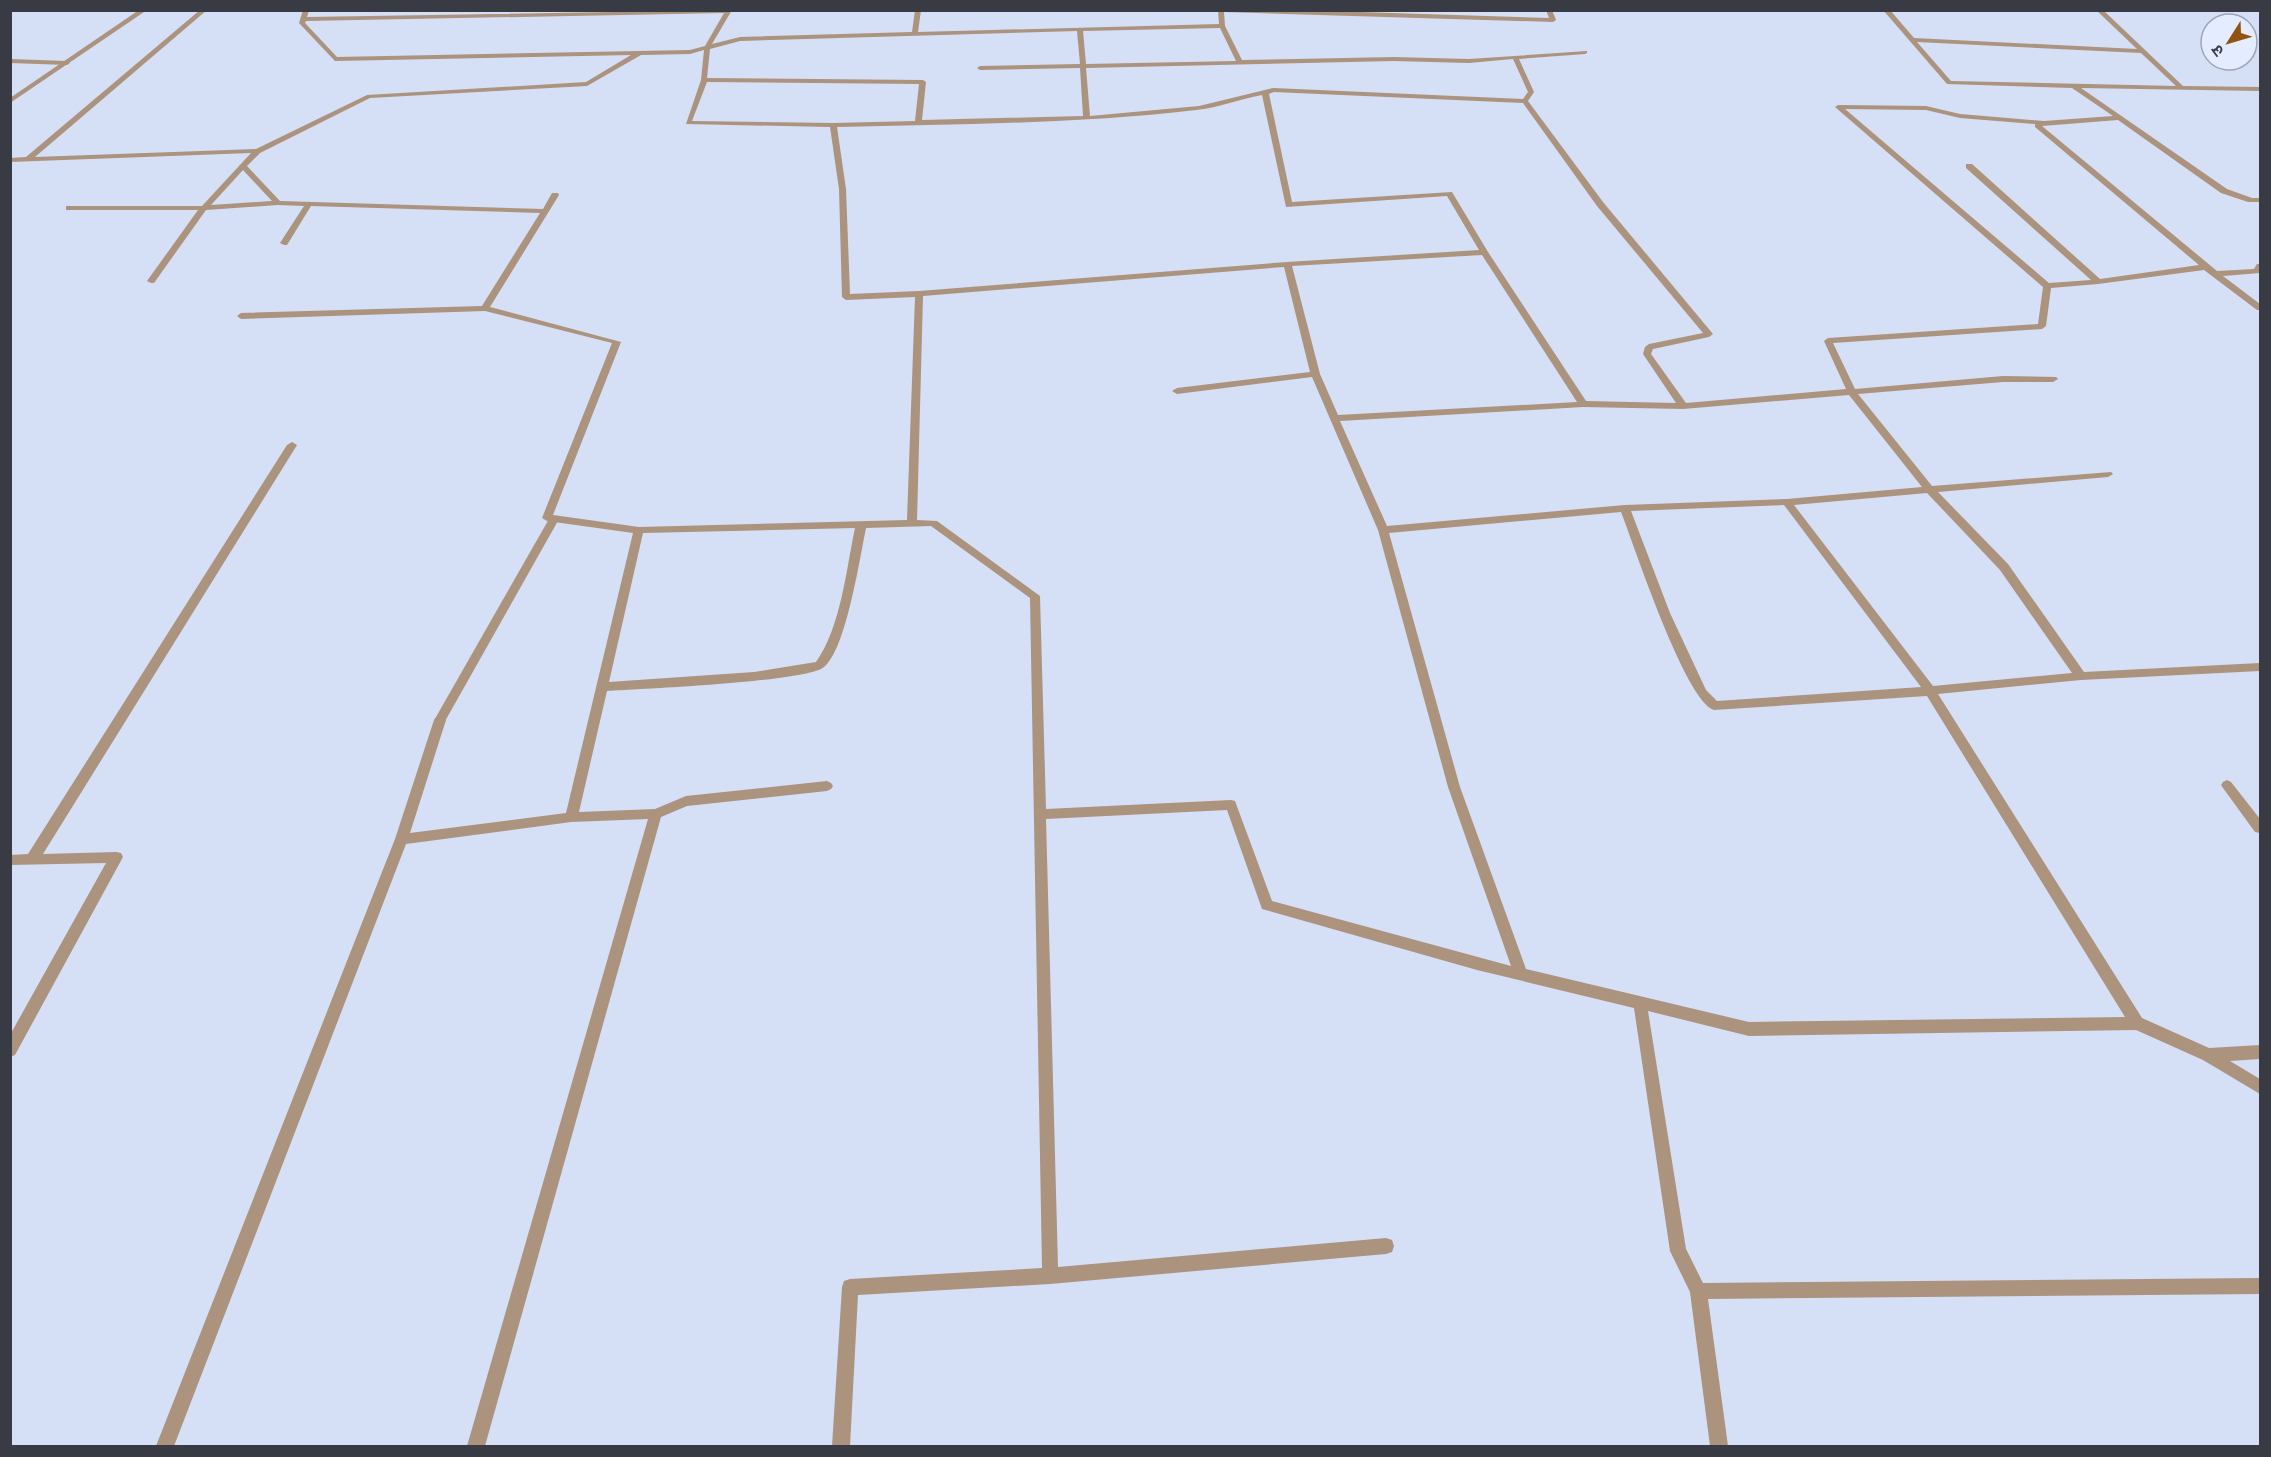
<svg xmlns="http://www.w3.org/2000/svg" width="2271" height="1457" viewBox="0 0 2271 1457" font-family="'Noto Sans','Noto Sans Devanagari',sans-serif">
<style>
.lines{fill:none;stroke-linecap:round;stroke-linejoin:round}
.lane{fill:#ab937e;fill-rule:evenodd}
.street{fill:#ab937e;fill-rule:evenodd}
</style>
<rect width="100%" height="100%" fill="#d5dff6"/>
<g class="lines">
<g class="lane">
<path d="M10,59L67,61L70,63L67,65L10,63Z"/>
<path d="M554,516L559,519L444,723H436L434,720L436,717L549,519Z"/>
</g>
<g class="street">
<path d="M139,10H147L10,103V98Z"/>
<path d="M200,10H207L35,157L256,149L367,95L586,82L631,55L335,61L299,23L303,10H309L307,17L732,10L712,44L740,37L912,32L915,10H921L918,32L1219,24L1218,10H1297L1549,18L1546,10H1552L1556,20L1553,22L1224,12L1225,26L1242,60L1394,57L1469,59L1587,51V53L1585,54L1519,59L1534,92L1528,101L1603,202L1713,334L1709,337L1653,349L1651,354L1686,403L1846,389L1824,341L1828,338L2038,324L2043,287L1835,107L1838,105L1926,106L1960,114L2044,121L2113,116L2072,88L1947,84L1883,10H1890L1914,38L2137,49L2096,10H2103L2183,86L2260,87V91L2081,88L2227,189L2252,198H2260V202H2248L2221,193L2118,120L2042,126L2217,271L2254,269L2257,264H2260V273L2223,276L2260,304V310H2257L2204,270L2098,284L2051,288L2046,326L2042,329L1833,343L1855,389L2003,376L2056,377L2058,379L2053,382H2003L1858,394L1932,486L2111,472L2113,474L2108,477L1938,492L2008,564L2084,672L2260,663V671L2081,680L1938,694L2142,1018L2209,1048L2260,1045V1059L2230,1061L2260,1079V1094L2203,1060L2136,1030L1749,1036L1648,1011L1686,1249L1703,1283L2260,1278V1294L1708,1299L1728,1446H1710L1690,1292L1670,1251L1634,1008L1477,970L1262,909L1227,810L1046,819L1058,1267L1386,1238L1392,1240L1394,1246L1392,1252L1386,1254L1050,1284L858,1295L850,1446H832L842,1287L844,1281L850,1279L1042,1268L1030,598L931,526L866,528C860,557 846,650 824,667C807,682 640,689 607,691L579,812L655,809L686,796L827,781L831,783L833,786L831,789L827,791L687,806L661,817L485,1446H467L648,819L571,822L406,844L174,1446H156L395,839L434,720L440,716L446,720L410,833L566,813L633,533L547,521L542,518L612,343L485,311L241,319L237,316L241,313L482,306L540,213L311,206L287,245H284L280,243L304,206L278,205L206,210L154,283H151L147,281L198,210H66V206H202L251,153L10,162V158L26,157ZM724,13L705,46L690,50L337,57L305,23L306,21ZM1220,28L1236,61L1086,64L1083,31ZM1077,31L1080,64L980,66L977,68L980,70L1080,68L1083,116L922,120L926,82L923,80L707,78L710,49L740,41ZM1917,42L2141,53L2176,86L1951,81ZM704,50L701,80L686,124L830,127L839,189L842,297L846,300L915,297L907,520L639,527L553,515L621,342L490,307L559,195L558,193H552L543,209L280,201L247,166L260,153L370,98L587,86L641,55L690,54ZM1513,59L1528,92L1523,99L1273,88L1199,106L1090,116L1086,68L1394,61L1469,63ZM707,82L919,84L915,121L833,123L692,121ZM1274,92L1523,103L1597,206L1703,333L1649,344L1645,347L1643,354L1676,403L1586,401L1488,252L1452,192L1292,202L1269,94ZM1262,95L1286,207L1447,196L1479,250L1287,262L919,291L850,294L846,189L837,127C957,124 1077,124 1196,110C1217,108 1240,99 1262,95ZM1845,109L1926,110L1960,118L2035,124V127L2199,265L2100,279L1972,164H1966V168L2091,280L2049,283ZM243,170L272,201L211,205ZM1482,255L1577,402L1338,415L1320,374L1292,266ZM1284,267L1310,372L1177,388L1172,391L1177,394L1312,377L1378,530L1448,787L1511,966L1272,901L1235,801L1231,800L1046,809L1040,596L937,521L917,520L923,296ZM1849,395L1922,487L1787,499L1625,505L1387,526L1340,421L1583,407L1683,409ZM1927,493L2000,570L2072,673L1933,686L1794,505ZM1784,505L1921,687L1717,701L1706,690L1670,613L1631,511ZM1621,512C1634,545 1685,701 1714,710L1927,696L2125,1017L1749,1022L1526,969L1460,787L1389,533ZM855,528C846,570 841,627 816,662L754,672L609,682L643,533Z"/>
<path d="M292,442L297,445L43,854L116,852L121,853L123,857L15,1055L10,1057V1035L106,863L10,865V855L28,854L287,445Z"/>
<path d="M2227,780L2231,782L2260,819V833L2255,832L2223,788L2221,785L2223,782Z"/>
</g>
</g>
<rect width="2271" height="1457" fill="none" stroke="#383b44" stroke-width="24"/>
<g transform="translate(2229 42) rotate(233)"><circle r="28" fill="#e4ecff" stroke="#9fa5b4" stroke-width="1.5"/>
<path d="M0-4.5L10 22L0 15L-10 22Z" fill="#8f5412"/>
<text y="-9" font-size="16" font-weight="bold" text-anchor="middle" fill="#383b44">उ</text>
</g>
</svg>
